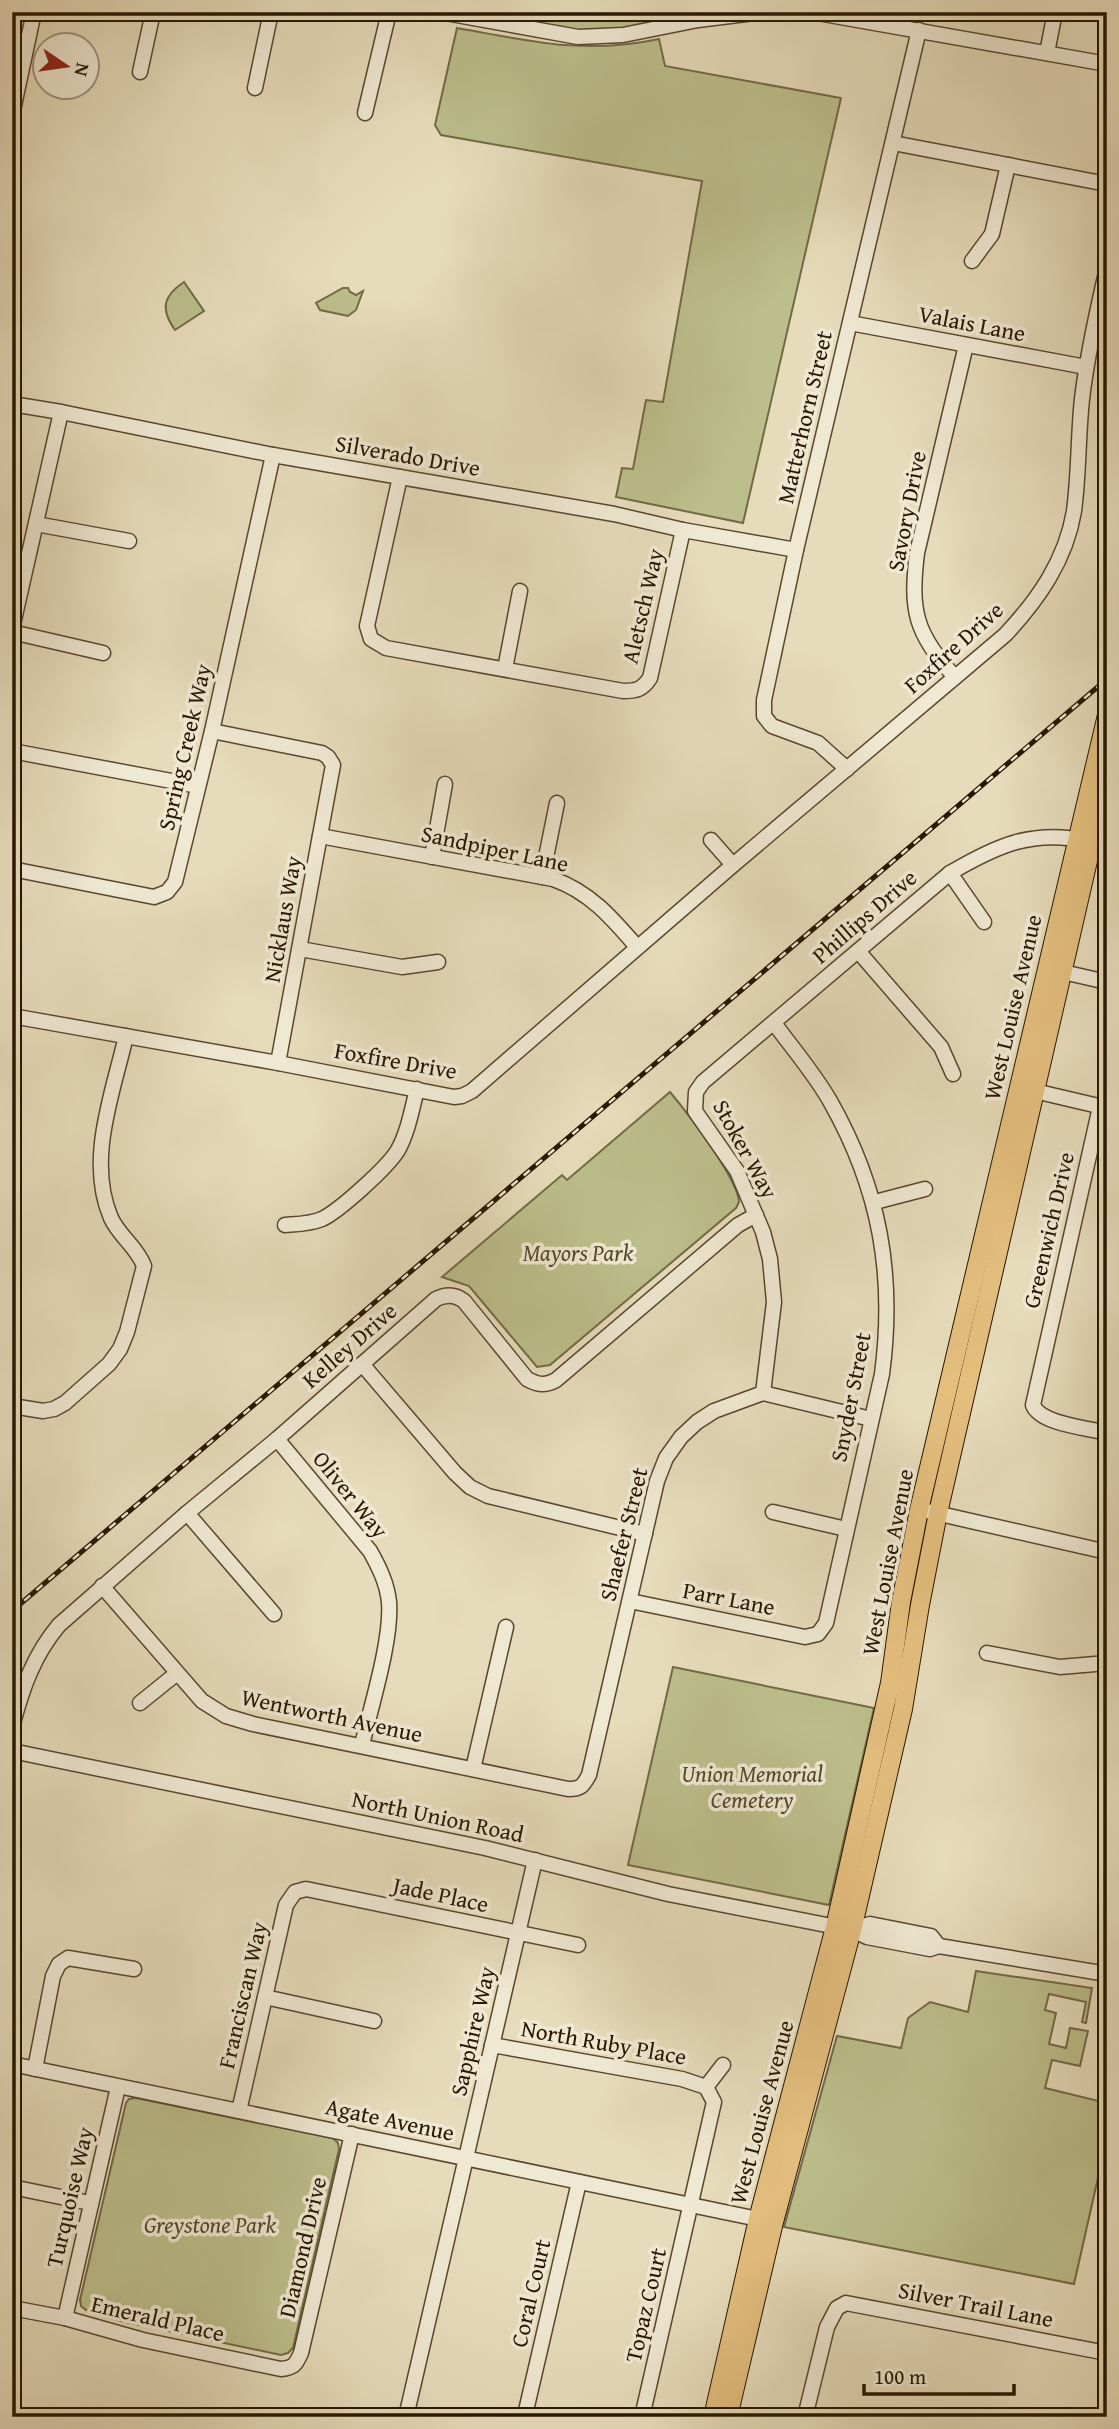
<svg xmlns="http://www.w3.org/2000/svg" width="1119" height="2429" viewBox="0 0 1119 2429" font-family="'Gentium Book Plus',serif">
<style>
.green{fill:#bcbe8b;stroke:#726a46;stroke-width:2}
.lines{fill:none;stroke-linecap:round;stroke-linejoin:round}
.minor-casing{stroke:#58482e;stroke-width:17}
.major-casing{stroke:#281700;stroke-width:20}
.minor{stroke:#efe8d2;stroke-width:14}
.major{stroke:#e3be7d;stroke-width:18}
.rail-casing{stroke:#281700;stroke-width:5}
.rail{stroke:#efe8d2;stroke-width:2.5;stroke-dasharray:8;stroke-linecap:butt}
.labels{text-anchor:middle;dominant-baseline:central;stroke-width:7;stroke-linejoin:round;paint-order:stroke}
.street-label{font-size:23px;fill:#281700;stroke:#efe8d2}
.park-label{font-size:23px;font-style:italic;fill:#54492a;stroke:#efe8d2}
</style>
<rect width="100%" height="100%" fill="#e6dbba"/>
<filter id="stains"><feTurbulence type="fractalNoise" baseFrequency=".00286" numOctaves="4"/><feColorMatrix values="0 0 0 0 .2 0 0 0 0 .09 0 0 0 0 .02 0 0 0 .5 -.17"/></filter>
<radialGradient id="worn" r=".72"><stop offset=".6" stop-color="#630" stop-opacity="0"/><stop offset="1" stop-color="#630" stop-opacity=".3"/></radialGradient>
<g class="green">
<path d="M448,12H698V20L578,37Z"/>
<path d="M457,28C531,41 584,55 659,39L665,66L841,98L743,523L616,497L622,468L633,469L646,400L663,402L702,181L441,135L435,125Z"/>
<path d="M184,282L204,311L175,330C160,309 163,296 184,282Z"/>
<path d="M343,288H348L350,292L356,295L363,291L356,310L348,316L320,310L316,303Z"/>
<path d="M670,1092C686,1111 738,1179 739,1202L736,1208L550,1365L537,1367L469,1286L442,1277L562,1175L567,1180Z"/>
<path d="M673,1667L874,1708L829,1905L628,1865Z"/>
<path d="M976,1971L1092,1988L1086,2023L1082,2022L1086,2002L1049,1994L1045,2010L1056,2013L1049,2044L1066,2048L1070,2028L1088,2031L1080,2066L1052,2060L1045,2088L1107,2103V2138L1074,2284L784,2227L837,2036L901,2048L908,2018L930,2002L968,2012Z"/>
<path d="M136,2098L333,2138L338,2143L339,2149L293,2348L288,2353L281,2355L121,2321L86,2310L81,2306L80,2300L126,2103L129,2099Z"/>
</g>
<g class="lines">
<defs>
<g id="minor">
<path d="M296,12H355"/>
<path d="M440,12L578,37L623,35L698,20L762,12"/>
<path d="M812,12L1107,64"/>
<path d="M1047,53L1055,12"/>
<path d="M140,72L153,12"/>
<path d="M255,88L271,12"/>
<path d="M365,113L389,12"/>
<path d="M12,115L34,12"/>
<path d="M893,143L1107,184"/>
<path d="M972,261L992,234L1008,165"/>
<path d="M850,323L1086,367"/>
<path d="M12,404L61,412L273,455L614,514L683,530L796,550"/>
<path d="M400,477L367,626L371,639L386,648L623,691C636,691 642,690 650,678L683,530"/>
<path d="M36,524L129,541"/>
<path d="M12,629L61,412"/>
<path d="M12,632L103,653"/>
<path d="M505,669L520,591"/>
<path d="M955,677C915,634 910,610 917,553L966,345"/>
<path d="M212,731L322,753L328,757L333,765L278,1063"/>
<path d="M12,751L198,786"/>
<path d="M847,769L818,743L772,726L764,716V700L796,550L919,30"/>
<path d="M320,836L553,879C590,892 612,918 637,947"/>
<path d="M711,840L733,865"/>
<path d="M432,857L445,784"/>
<path d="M12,869L154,897L167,892L175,882L212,731L273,455"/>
<path d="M950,873L984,922"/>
<path d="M542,877L557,803"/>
<path d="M300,949L402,967L438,962"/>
<path d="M858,951L941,1047L953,1074"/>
<path d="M1054,970L1107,982"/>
<path d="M12,1016L278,1063L454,1097L462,1096L472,1091L733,865L1005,635C1038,600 1066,560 1074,511C1079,474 1078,436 1082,399C1087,355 1097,311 1107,268"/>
<path d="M1026,1089L1107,1108"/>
<path d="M1100,1107L1033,1405C1040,1424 1088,1428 1107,1433"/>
<path d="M875,1202L925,1189"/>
<path d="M285,1225C298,1224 310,1224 322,1219C339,1211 388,1167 398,1150C408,1132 412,1109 417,1089"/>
<path d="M362,1364L455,1473L470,1487L488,1496L645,1534"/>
<path d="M763,1393L774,1302L770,1259L763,1232L737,1171L695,1111L696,1092L703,1082L950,873C996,846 1032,829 1087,841"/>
<path d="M12,1406L43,1411L54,1409L65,1403L109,1364L120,1349L127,1332L144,1266C137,1247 119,1236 111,1218C86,1160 113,1093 126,1036"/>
<path d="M277,1439L370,1551C379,1567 387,1583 389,1602C392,1640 371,1706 362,1745"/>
<path d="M927,1511L1107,1552"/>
<path d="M773,1512L846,1529"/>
<path d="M187,1513L274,1614"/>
<path d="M102,1586L202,1701L226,1716L253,1724L568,1789C581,1789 583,1786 589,1775L657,1481L666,1458L681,1437L697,1422L714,1411L763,1393L871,1419"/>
<path d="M630,1601L805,1637L818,1634L826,1623L882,1374C895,1275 880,1189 830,1101C814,1073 793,1049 774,1023"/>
<path d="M987,1653L1060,1667L1107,1663"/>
<path d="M140,1703L176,1674"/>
<path d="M12,1727C22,1689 33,1656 59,1625L187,1513L277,1439L436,1299C446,1294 455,1294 464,1301L527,1379C538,1385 545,1386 556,1380L738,1225L756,1215"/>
<path d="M12,1751L485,1848L668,1894L852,1930L867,1937L930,1949L939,1946L1107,1974"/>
<path d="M473,1769L506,1627"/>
<path d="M852,1930L870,1924L931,1936L939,1946"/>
<path d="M265,1997L374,2021"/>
<path d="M492,2045L682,2079L706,2087"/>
<path d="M12,2064L758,2219"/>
<path d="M35,2069L53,1976L59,1964L68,1958L134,1969"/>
<path d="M706,2087L723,2065"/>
<path d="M239,2111L286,1905L295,1892L306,1889L578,1945"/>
<path d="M12,2187L90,2203"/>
<path d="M12,2308L65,2318L143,2340L281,2369C294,2368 296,2364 301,2353L352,2134"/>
<path d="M65,2318L118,2087"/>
<path d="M525,2415L579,2182"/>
<path d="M406,2417L535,1860"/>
<path d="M642,2417L714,2102L706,2087"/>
<path d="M805,2417L827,2327L837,2308L846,2303L1107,2353"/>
</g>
<g id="major">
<path d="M713,2417L758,2219L835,1927L890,1683L901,1602L919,1510L1107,715"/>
<path d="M728,2417L774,2222L852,1930L903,1709L920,1605L938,1513L1107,778"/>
</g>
</defs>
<use href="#minor" class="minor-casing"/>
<use href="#major" class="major-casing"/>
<use href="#minor" class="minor"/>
<use href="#major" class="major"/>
<defs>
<path id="rail" d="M12,1611L1107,679"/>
</defs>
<use href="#rail" class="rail-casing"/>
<use href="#rail" class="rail"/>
</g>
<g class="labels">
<g class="street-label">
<text transform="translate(972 323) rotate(11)">Valais Lane</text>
<text transform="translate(804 417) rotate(-77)">Matterhorn Street</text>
<text transform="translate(408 455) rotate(10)">Silverado Drive</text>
<text transform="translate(906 511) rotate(-79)">Savory Drive</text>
<text transform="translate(642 606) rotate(-77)">Aletsch Way</text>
<text transform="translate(953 647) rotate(-42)">Foxfire Drive</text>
<text transform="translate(184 747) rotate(-77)">Spring Creek Way</text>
<text transform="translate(495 848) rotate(12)">Sandpiper Lane</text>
<text transform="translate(864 916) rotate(-41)">Phillips Drive</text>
<text transform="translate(282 919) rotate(-80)">Nicklaus Way</text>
<text transform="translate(1012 1007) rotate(-77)">West Louise Avenue</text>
<text transform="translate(396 1060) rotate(10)">Foxfire Drive</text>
<text transform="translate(746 1149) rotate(61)">Stoker Way</text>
<text transform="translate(1048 1230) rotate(-77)">Greenwich Drive</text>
<text transform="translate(349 1345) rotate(-41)">Kelley Drive</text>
<text transform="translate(850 1397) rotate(-79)">Snyder Street</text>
<text transform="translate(351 1494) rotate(51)">Oliver Way</text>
<text transform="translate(623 1534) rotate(-76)">Shaefer Street</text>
<text transform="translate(887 1562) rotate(-79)">West Louise Avenue</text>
<text transform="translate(729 1598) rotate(11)">Parr Lane</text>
<text transform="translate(332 1715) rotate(12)">Wentworth Avenue</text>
<text transform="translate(438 1816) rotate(12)">North Union Road</text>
<text transform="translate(441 1894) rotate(12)">Jade Place</text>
<text transform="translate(242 1995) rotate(-77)">Franciscan Way</text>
<text transform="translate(472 2031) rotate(-77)">Sapphire Way</text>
<text transform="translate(604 2042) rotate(10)">North Ruby Place</text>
<text transform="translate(761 2112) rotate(-75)">West Louise Avenue</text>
<text transform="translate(390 2119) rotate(12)">Agate Avenue</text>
<text transform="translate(69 2197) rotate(-77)">Turquoise Way</text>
<text transform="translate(302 2247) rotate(-77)">Diamond Drive</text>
<text transform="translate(530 2293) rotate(-77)">Coral Court</text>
<text transform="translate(976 2304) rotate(11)">Silver Trail Lane</text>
<text transform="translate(645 2305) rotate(-77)">Topaz Court</text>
<text transform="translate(158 2318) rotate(13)">Emerald Place</text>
</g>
<g class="park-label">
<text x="578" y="1252">Mayors Park</text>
<text x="752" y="1773">Union Memorial<tspan x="752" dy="26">Cemetery</tspan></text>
<text x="210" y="2224">Greystone Park</text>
</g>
</g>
<rect width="1119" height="2429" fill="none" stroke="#e6dbba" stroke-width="42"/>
<rect x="14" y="14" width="1091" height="2401" fill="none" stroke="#281700" stroke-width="3.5"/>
<rect x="21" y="21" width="1077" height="2387" fill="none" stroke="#281700" stroke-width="2"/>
<g transform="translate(66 66) rotate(103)"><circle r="33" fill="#efe8d2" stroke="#9f947e" stroke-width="2"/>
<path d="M0-5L12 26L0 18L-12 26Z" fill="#8f2418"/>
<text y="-10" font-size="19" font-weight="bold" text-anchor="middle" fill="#281700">N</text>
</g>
<path d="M864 2384v10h150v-10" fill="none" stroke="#281700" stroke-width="3.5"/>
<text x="874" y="2384" font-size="21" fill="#281700" stroke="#efe8d2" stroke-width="5" paint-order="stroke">100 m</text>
<rect width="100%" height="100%" filter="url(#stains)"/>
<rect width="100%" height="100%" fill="url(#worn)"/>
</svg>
